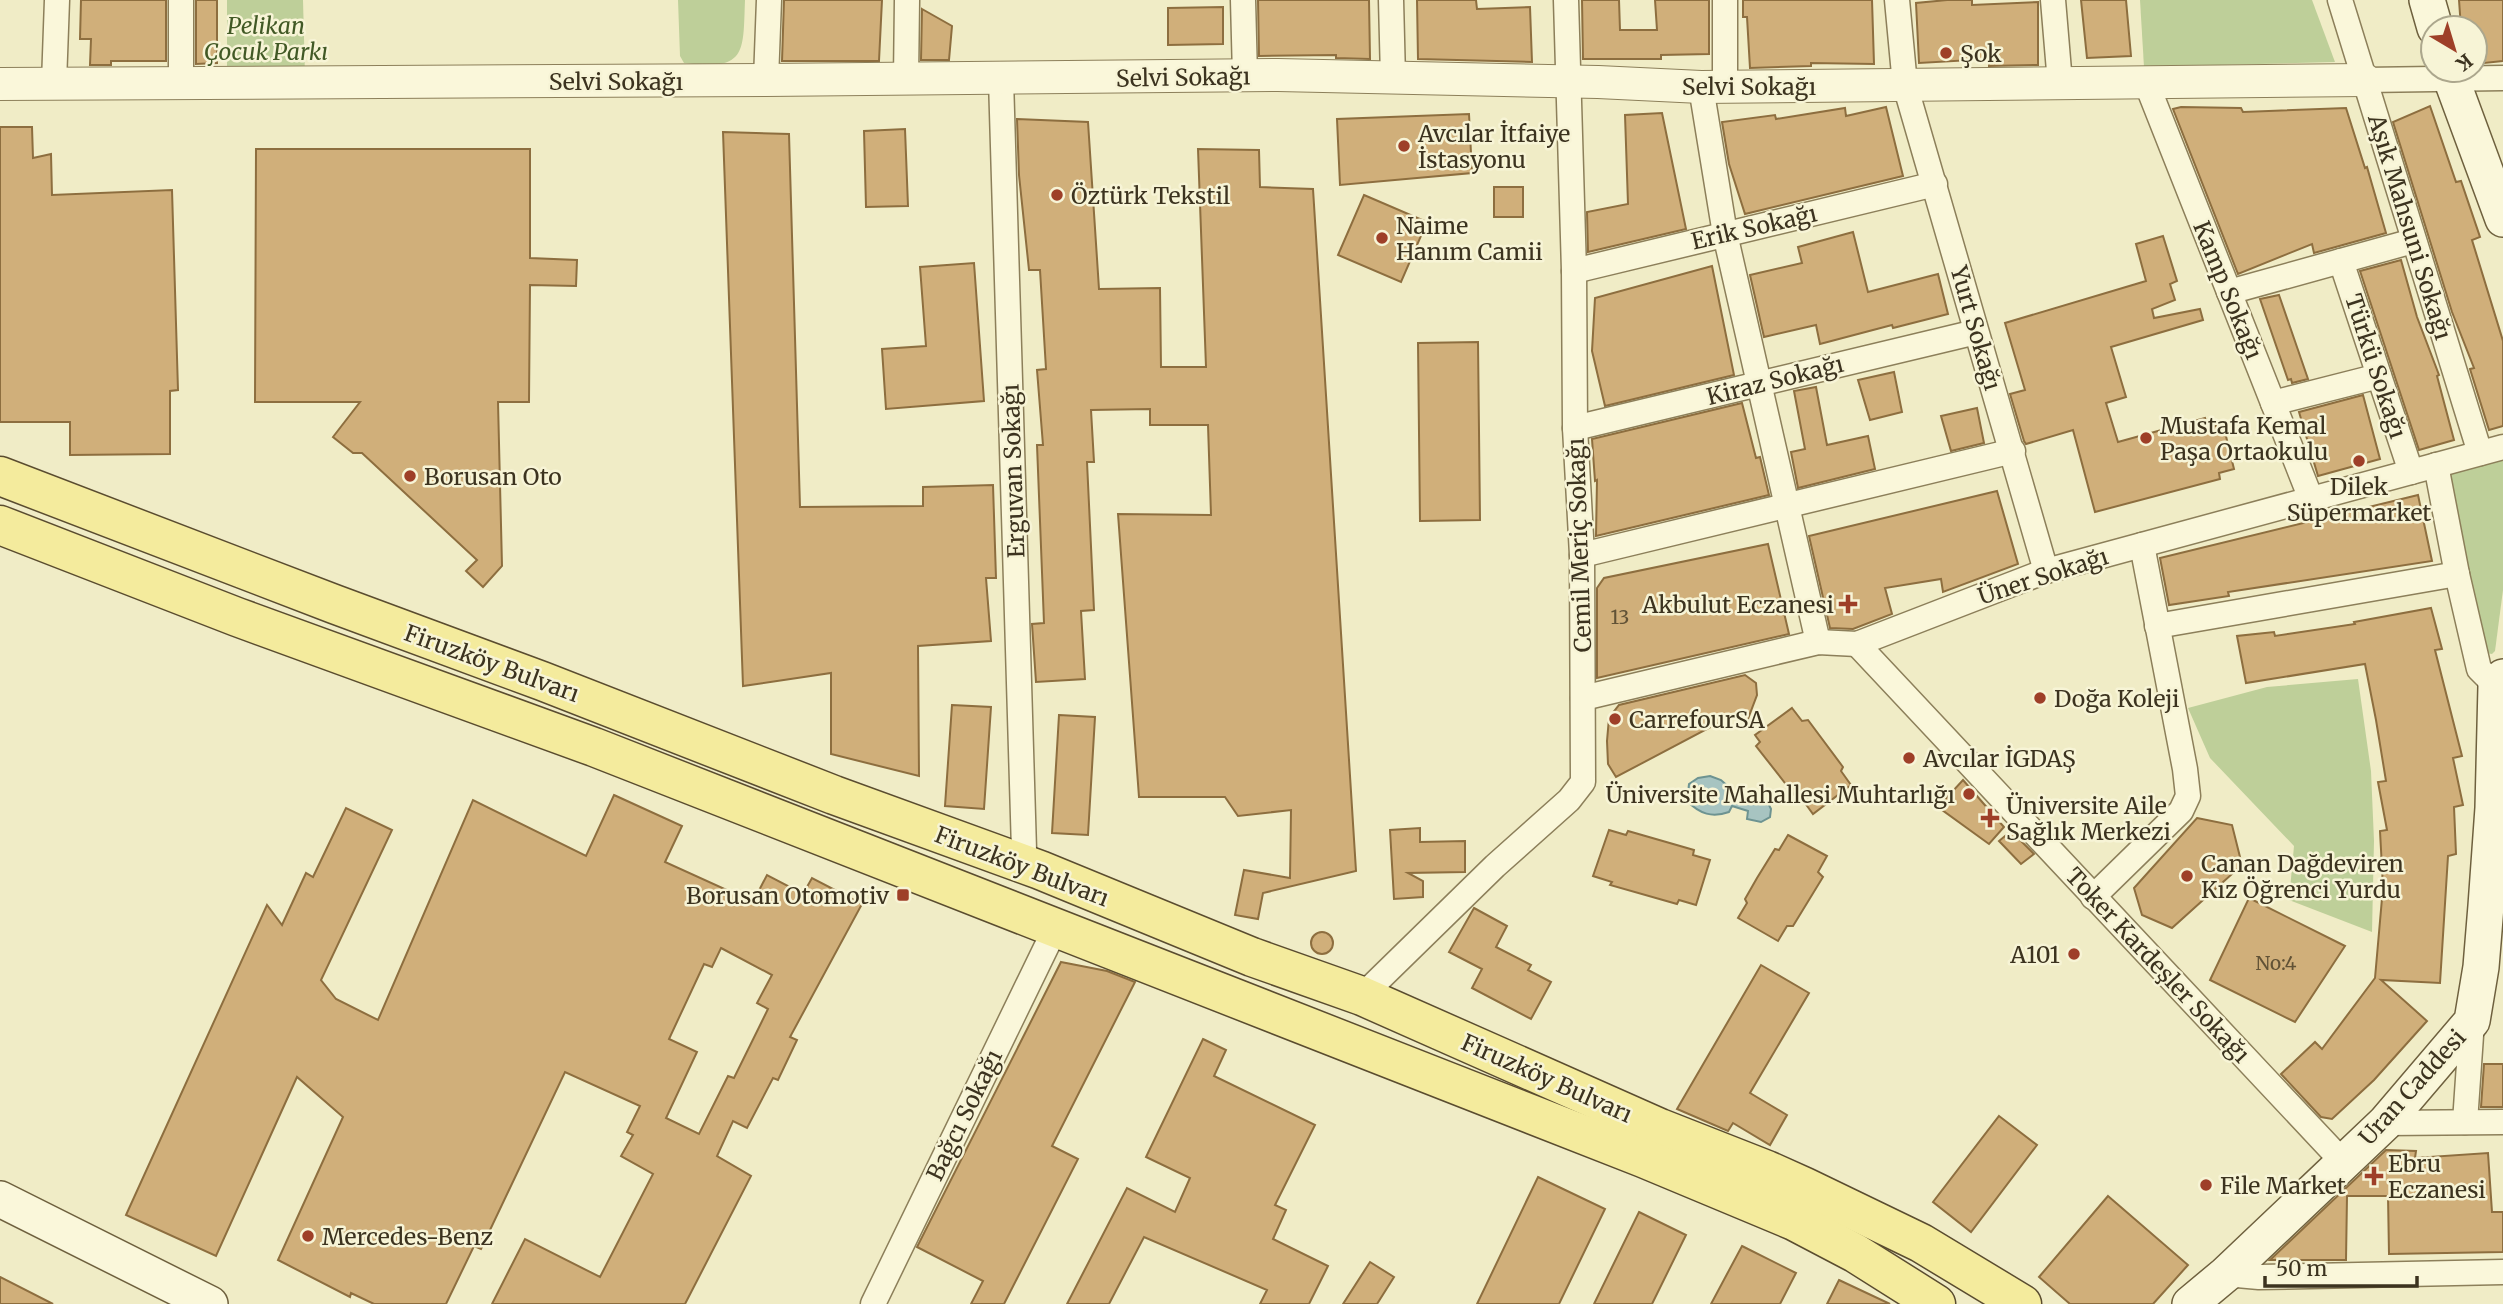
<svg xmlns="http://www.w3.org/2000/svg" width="2503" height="1304" viewBox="0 0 2503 1304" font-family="Merriweather,serif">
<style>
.green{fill:#becf99}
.water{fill:#a7c4c1;stroke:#6d9391;stroke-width:2}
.building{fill:#d0af7a;stroke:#8d6e3f;stroke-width:2;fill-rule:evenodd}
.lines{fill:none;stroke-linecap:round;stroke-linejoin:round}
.minor-casing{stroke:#8c7f5a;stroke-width:27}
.tertiary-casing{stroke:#8c7f5a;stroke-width:34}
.secondary-casing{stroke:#6e603e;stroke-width:38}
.primary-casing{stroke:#5a4c2f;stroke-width:41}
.minor{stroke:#faf7da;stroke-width:24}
.tertiary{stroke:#faf7da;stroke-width:32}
.secondary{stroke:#faf7da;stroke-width:35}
.primary{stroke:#f4eb9d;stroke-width:38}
.poi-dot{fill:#9e3f28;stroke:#f7f4d6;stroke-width:2.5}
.labels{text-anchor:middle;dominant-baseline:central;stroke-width:5;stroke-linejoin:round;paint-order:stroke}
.number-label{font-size:19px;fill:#615236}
.park-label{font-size:23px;font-style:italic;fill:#415925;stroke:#f7f4d6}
.poi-label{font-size:23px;fill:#3c331f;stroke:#f7f4d6;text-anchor:start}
.street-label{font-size:23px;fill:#3c331f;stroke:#f7f4d6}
</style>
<rect width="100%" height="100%" fill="#f0ecc6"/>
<g class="green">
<path d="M227,0H303L305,76L227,74Z"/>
<path d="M678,0H745C743,53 747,71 684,63L680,56Z"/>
<path d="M2140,0H2312L2335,62L2144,67Z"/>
<path d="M2503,460V590L2495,651L2492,654L2486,653L2481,648L2450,480V473Z"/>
<path d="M2358,679L2371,771L2374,841L2372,932L2289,900L2294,846L2210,758L2188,708L2267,687Z"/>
</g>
<path class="water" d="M1710,776L1721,780L1740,797L1768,803L1771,809L1770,817L1761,822L1747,819L1748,811L1732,806L1729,812C1712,818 1700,814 1687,801L1689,784L1698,778Z"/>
<g class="building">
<path d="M81,0H166V61H111V65H90L91,39H80Z"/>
<path d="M196,0H217V63L196,64Z"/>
<path d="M784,0H882L879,61H782Z"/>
<path d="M1258,0H1369L1370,59L1336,58V55L1259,56Z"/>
<path d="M1417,0H1476L1477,9L1530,7L1532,62L1418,59Z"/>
<path d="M1582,0H1619L1620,30H1657L1655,0H1709V54L1661,55V59H1583Z"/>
<path d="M1743,0H1872L1874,64L1811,63V66L1750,68L1747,17H1743Z"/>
<path d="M1947,0H1972V5L2038,2V65L1989,66V59L1919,63L1916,3Z"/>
<path d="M2081,0H2126L2131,56L2087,58Z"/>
<path d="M2459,0H2503V61L2475,64V28H2461Z"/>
<path d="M1223,7V44L1168,45V8Z"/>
<path d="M922,9L952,26L949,60H921Z"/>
<path d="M2430,106L2456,182L2461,181L2480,237L2472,240L2503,341V426L2489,430L2470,369L2474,368L2452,312L2393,122Z"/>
<path d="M1886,107L1903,176L1745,214L1729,164L1722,122L1775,115L1776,119L1845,108L1846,116Z"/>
<path d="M2181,107L2241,108L2243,112L2346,108L2365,168L2367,167L2386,233L2314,253L2312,244L2238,274L2173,109Z"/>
<path d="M1662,113L1686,229L1588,252L1587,212L1628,204L1625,115Z"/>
<path d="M1469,114L1472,173L1340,185L1337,119Z"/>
<path d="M1017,119L1088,122L1099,289L1160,288L1161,367H1206L1198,149L1259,150L1260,187L1313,189L1356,871L1263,893L1258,919L1235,915L1244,870L1290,878L1291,810L1238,816L1225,797H1139L1118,514L1211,515L1208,425H1150V409L1091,410L1094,462H1087L1094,610L1081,611L1085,679L1036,682L1032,624L1044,623L1037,445H1043L1037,370L1046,369L1040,270H1029L1019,175Z"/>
<path d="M0,127H32L33,158L51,154L52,195L172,190L178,390L170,391V454L70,455V422H0Z"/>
<path d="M905,129L908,206L866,207L864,131Z"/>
<path d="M723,132L789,134L800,507L923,506V487L993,485L996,578H986L991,641L918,646L919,776L831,754V673L743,686Z"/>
<path d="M256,149H530V258L577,260L576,286L530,285L529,402H498L502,566L483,587L466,571L477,560L362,453H353L333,437L360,402H255Z"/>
<rect x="1494" y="187" width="29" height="30"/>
<path d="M1364,195L1427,222L1401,282L1338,255Z"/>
<path d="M1853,232L1868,292L1938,274L1948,314L1893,328L1892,325L1820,344L1816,325L1764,337L1750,275L1802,263L1798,247Z"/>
<path d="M2163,236L2177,281L2170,284L2175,300L2152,309L2154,318L2200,309L2203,320L2111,347L2126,397L2106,403L2118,442L2205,418L2208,428L2223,424L2234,469L2219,473L2220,479L2095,512L2073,430L2026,444L2024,441L2010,394L2025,390L2005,323L2146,281L2136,244Z"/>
<path d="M2401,260L2417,317L2439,375L2437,376L2454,440L2419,450L2360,271Z"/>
<path d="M974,263L984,401L886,409L882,349L926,346L920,267Z"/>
<path d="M1712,266L1734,375L1605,406L1592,351L1595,298Z"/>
<path d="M2279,295L2308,379L2292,383L2291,379L2288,380L2260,299Z"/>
<path d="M1478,342L1480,520L1420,521L1418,343Z"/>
<path d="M1894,372L1902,412L1870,420L1858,380Z"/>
<path d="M1816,387L1827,445L1868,436L1875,469L1798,488L1791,452L1805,449L1794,391Z"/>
<path d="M2363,395L2380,459L2318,476L2299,412Z"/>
<path d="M1742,403L1756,458L1760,457L1769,495L1596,536L1597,480L1595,481L1592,439Z"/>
<path d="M1977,408L1984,443L1951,451L1941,416Z"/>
<path d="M1997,491L2018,564L1943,592L1941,579L1885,588L1892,614L1853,629L1830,628L1809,536Z"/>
<path d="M2418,495L2432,561L2228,592L2229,596L2169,605L2160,558Z"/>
<path d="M1768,544L1789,634L1597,678V588L1604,578Z"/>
<path d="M2431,608L2442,649L2435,650L2462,756L2453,758L2463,805L2454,807L2456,854L2448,856L2440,983L2381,980L2427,1021L2374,1080L2332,1119L2321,1117L2281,1074L2315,1042L2322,1049L2375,978L2383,887L2380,831L2387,830L2378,782L2386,781L2376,720L2365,664L2246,683L2237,636L2274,632L2275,636L2355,624L2354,622Z"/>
<path d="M1745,675L1756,683L1757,695L1746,724L1737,713L1616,777L1608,764L1607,741L1609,718L1619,705Z"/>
<path d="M952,705L991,707L984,809L945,806Z"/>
<path d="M1792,708L1802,721L1808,720L1843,767L1841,771L1851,785L1813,814L1802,799L1799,801L1756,746L1760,742L1755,735Z"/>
<path d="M1059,715L1095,717L1088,835L1052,833Z"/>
<path d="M1963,780L2004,827L1989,844L1938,807Z"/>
<path d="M614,795L682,826L665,862L753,902L767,875L803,894L812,878L862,904L790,1037L797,1040L778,1080L773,1078L747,1128L733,1121L717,1156L751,1176L685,1304H492L525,1239L600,1277L653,1174L621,1156L633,1135L627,1132L640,1106L565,1072L481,1249L474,1246L446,1304H374L351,1293L350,1297L278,1260L343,1117L297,1077L216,1256L126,1215L267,905L282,925L306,873L313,877L346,808L392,830L321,980L336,999L378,1020L473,800L586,856ZM721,948L772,975L757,1003L768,1009L734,1078L728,1076L699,1134L666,1118L697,1052L669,1039L704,964L712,967Z"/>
<path d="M2197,818L2232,825L2242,865L2172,928L2142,915L2134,888Z"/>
<path d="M1420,828V842L1465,841V872L1408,873L1423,881V897L1394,899L1390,830Z"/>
<path d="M1609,830L1626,835L1628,831L1694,850L1693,855L1710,860L1696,905L1679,900L1677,904L1610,885L1612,882L1593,876Z"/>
<path d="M2011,831L2034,854L2021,864L1999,841Z"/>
<path d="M1788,835L1827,856L1818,872L1823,877L1793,926H1787L1778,941L1738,918L1747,903L1745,899L1757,878L1775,849L1779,850Z"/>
<path d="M2249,898L2345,946L2295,1022L2210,980Z"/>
<path d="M1474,908L1507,926L1496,947L1531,965L1528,970L1551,982L1531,1019L1472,988L1482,969L1449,952Z"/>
<circle cx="1322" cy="943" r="11"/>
<path d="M1061,962L1107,971L1135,982L1052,1146L1078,1159L1004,1304H971L983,1281L917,1247Z"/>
<path d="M1761,965L1809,993L1750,1093L1787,1115L1770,1145L1733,1123L1728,1131L1677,1109Z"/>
<path d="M1203,1039L1226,1050L1214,1076L1315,1125L1275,1205L1286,1210L1273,1239L1328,1266L1309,1304H1260L1267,1290L1144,1237L1109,1304H1067L1127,1188L1175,1212L1190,1178L1146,1157Z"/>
<path d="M2484,1064H2503V1107H2481Z"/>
<path d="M1999,1116L2037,1145L1971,1232L1933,1202Z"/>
<path d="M2386,1150L2416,1151L2415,1158L2488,1153L2492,1212H2503V1252L2389,1254L2388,1196H2347L2346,1260H2270Z"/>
<path d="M1538,1177L1605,1209L1559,1304H1477Z"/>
<path d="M2108,1196L2188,1265L2153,1304H2070L2039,1277Z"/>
<path d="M1639,1212L1686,1235L1652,1304H1594Z"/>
<path d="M1742,1246L1796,1273L1780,1304H1711Z"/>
<path d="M1370,1262L1394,1277L1377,1304H1343Z"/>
<path d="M0,1277L53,1304H0Z"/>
<path d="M1839,1280L1890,1304H1827Z"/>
</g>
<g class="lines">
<defs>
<g id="minor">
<path d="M1243,0L1245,76"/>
<path d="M1391,0L1393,78"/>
<path d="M1725,0V87"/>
<path d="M1897,0L1905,85L2046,571"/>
<path d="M2053,0L2060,83"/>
<path d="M2340,0L2480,453"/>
<path d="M906,79L907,0"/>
<path d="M1001,79L1024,850L1020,863"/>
<path d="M766,80L769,0"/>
<path d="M2365,80L2503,78"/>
<path d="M181,82V0"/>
<path d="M2146,82L2311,499"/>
<path d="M54,83L57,0"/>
<path d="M1701,87L1725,234L1818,642"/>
<path d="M2341,261L2411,472"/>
<path d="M1574,271L1935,184"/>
<path d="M2229,292L2413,241"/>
<path d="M2273,403L2379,376"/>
<path d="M1575,428L1976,332"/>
<path d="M2436,465L2457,574L2479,669L2496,686"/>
<path d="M1582,555L2013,451"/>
<path d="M2157,626L2457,574"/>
<path d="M1857,644L2343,1162"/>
<path d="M1583,698L1818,642L1857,644L2046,571L2503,447"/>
<path d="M2093,897L2181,811L2188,796L2185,769L2142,545"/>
<path d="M1362,996L1495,866L1569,800L1583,782L1582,555L1575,428L1574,271L1566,0"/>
<path d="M2465,1122L2472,1021"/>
<path d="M2385,1123L2503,1122"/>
<path d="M2226,1274L2259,1277L2503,1272"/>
<path d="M873,1304L1056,927"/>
</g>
<path id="tertiary" d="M0,84L766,80L1278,75L1598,82L1701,87L2365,80"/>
<g id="secondary">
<path d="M2427,0L2435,28"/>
<path d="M2448,70L2503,219"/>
<path d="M0,1199L210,1304"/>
<path d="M2190,1304L2226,1274L2385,1123L2472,1021L2481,967L2486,906L2493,808L2496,686L2503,677"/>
</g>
<g id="primary">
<path d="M0,476L334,604L542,681L834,795L1040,870L1252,957L1362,996L1660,1128L1767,1170L1805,1187L1921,1243L2022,1304"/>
<path d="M0,525L237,617L594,747L1643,1158L1794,1221L1855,1253L1936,1304"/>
</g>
</defs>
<use href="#minor" class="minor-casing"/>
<use href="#tertiary" class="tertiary-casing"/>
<use href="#secondary" class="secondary-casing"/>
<use href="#primary" class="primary-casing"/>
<use href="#minor" class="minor"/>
<use href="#tertiary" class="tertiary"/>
<use href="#secondary" class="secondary"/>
<use href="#primary" class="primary"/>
</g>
<g class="poi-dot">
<circle cx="1946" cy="53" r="7"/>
<circle cx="1404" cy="146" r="7"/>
<circle cx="1057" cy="195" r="7"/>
<circle cx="1382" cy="238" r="7"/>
<circle cx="2146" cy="438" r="7"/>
<circle cx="2359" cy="461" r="7"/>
<circle cx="410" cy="476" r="7"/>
<path d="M1844.5 593.5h7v7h7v7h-7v7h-7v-7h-7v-7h7z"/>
<circle cx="2040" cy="698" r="7"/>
<circle cx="1615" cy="719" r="7"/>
<circle cx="1909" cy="758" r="7"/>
<circle cx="1969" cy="794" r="7"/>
<path d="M1986.5 807.5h7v7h7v7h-7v7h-7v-7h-7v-7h7z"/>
<circle cx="2187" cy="876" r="7"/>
<rect x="896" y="888" width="14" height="14" rx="3.5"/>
<circle cx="2074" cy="954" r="7"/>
<path d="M2370.5 1165.5h7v7h7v7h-7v7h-7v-7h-7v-7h7z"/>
<circle cx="2206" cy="1185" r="7"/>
<circle cx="308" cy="1236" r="7"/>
</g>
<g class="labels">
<g class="number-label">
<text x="1620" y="617">13</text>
<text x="2276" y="963">No:4</text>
</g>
<g class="park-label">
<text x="266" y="25">Pelikan<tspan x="266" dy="26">Çocuk Parkı</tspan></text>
</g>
<g class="poi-label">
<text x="1960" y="53">Şok</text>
<text x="1418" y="133">Avcılar İtfaiye<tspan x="1418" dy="26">İstasyonu</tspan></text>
<text x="1071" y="195">Öztürk Tekstil</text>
<text x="1396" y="225">Naime<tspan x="1396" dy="26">Hanım Camii</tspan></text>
<text x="2160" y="425">Mustafa Kemal<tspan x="2160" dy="26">Paşa Ortaokulu</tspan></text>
<text x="424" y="476">Borusan Oto</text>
<text x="2359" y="486" text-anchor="middle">Dilek<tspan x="2359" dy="26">Süpermarket</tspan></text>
<text x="1834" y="604" text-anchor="end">Akbulut Eczanesi</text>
<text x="2054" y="698">Doğa Koleji</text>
<text x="1629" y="719">CarrefourSA</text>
<text x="1923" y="758">Avcılar İGDAŞ</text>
<text x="1955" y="794" text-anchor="end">Üniversite Mahallesi Muhtarlığı</text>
<text x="2006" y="805">Üniversite Aile<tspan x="2006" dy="26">Sağlık Merkezi</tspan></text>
<text x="2201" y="863">Canan Dağdeviren<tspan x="2201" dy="26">Kız Öğrenci Yurdu</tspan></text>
<text x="889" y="895" text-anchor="end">Borusan Otomotiv</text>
<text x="2060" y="954" text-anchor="end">A101</text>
<text x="2388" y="1163">Ebru<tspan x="2388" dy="26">Eczanesi</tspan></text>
<text x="2220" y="1185">File Market</text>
<text x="322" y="1236">Mercedes-Benz</text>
</g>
<g class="street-label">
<text transform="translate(1183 77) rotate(-1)">Selvi Sokağı</text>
<text x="616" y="81">Selvi Sokağı</text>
<text x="1749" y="86">Selvi Sokağı</text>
<text transform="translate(1754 227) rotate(-13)">Erik Sokağı</text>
<text transform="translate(2410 227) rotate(73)">Aşık Mahsuni Sokağı</text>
<text transform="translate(2228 290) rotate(68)">Kamp Sokağı</text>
<text transform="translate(1976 328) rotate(74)">Yurt Sokağı</text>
<text transform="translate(2376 366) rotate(72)">Türkü Sokağı</text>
<text transform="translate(1775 380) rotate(-14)">Kiraz Sokağı</text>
<text transform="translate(1013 471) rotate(-92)">Erguvan Sokağı</text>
<text transform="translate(1579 545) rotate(-92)">Cemil Meriç Sokağı</text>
<text transform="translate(2043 576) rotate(-18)">Üner Sokağı</text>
<text transform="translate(492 663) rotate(20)">Firuzköy Bulvarı</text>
<text transform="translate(1022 866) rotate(21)">Firuzköy Bulvarı</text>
<text transform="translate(2158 965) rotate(47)">Toker Kardeşler Sokağı</text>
<text transform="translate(1547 1078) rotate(24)">Firuzköy Bulvarı</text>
<text transform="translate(2412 1087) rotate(-48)">Uran Caddesi</text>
<text transform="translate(964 1115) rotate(-64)">Bağcı Sokağı</text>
</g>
</g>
<g transform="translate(2454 49) rotate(142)"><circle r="33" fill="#f7f4d6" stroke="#aca78d" stroke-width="2"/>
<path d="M0-5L12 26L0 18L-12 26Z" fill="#9e3f28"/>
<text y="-10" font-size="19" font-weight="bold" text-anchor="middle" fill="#3c331f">K</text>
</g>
<path d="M2265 1276v10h152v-10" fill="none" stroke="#3c331f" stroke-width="3.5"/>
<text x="2276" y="1276" font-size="21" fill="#3c331f" stroke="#f7f4d6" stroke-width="5" paint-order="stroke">50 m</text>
</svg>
